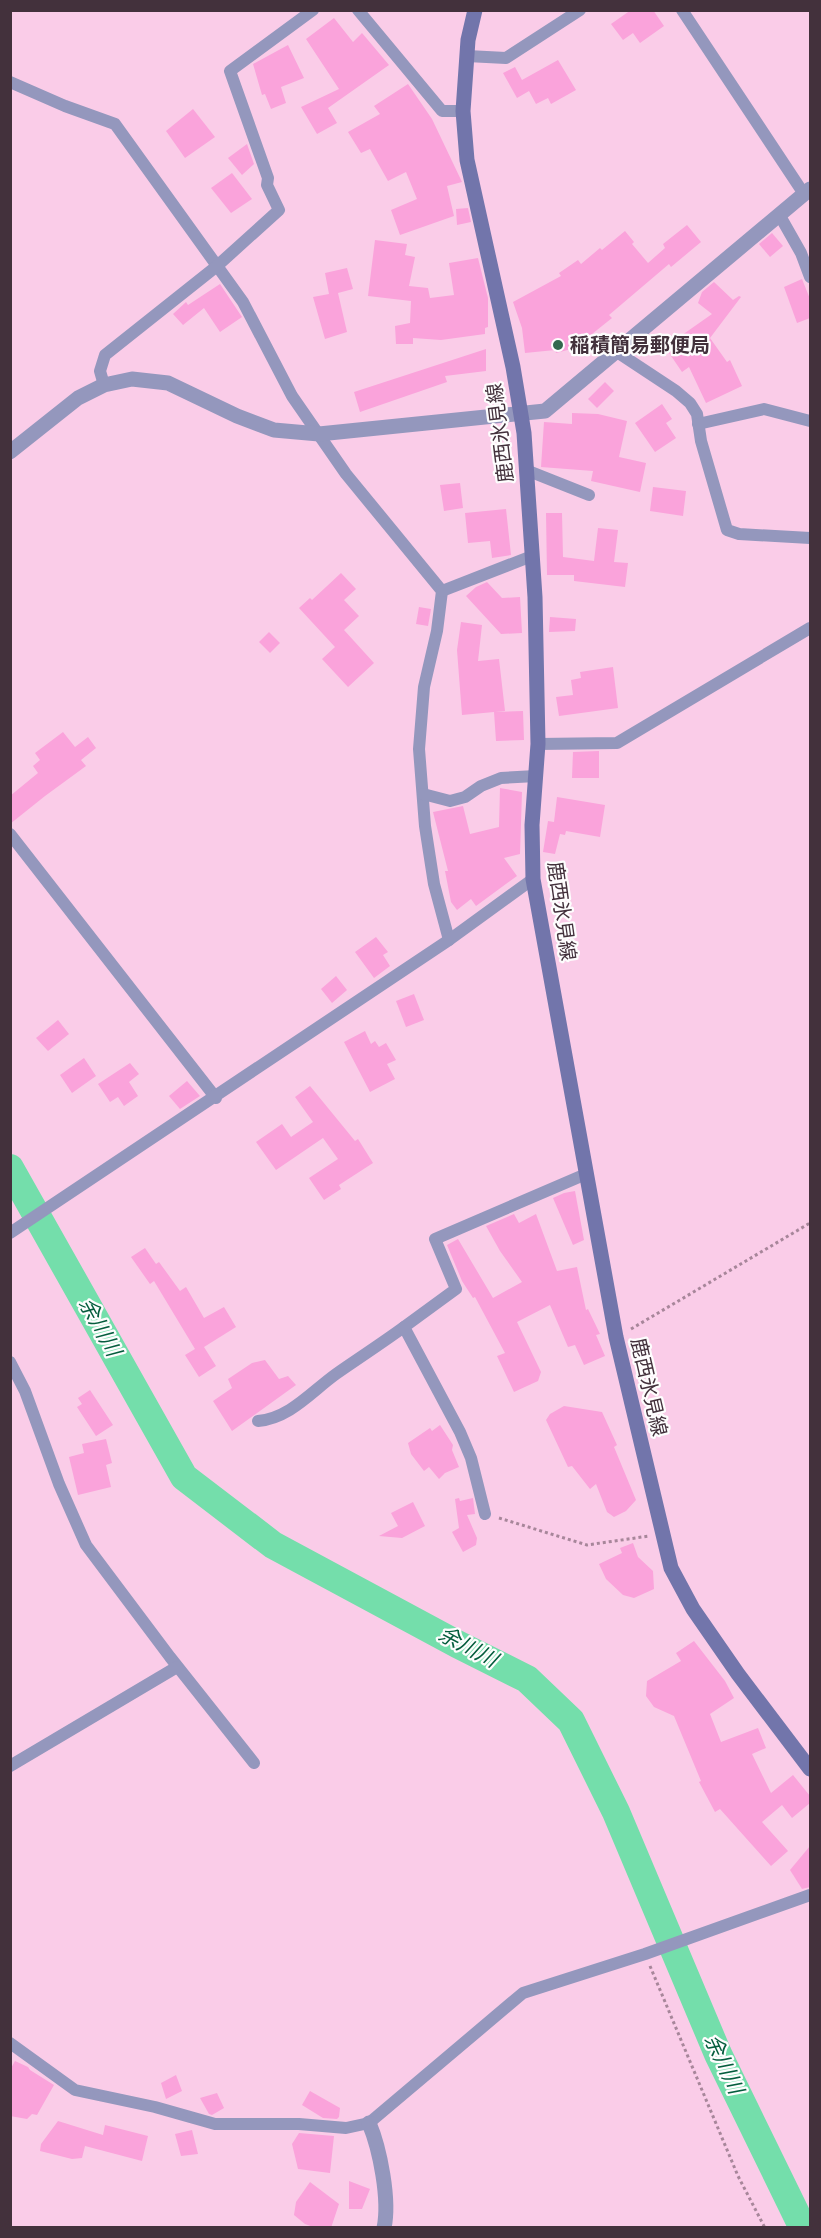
<svg xmlns="http://www.w3.org/2000/svg" width="821" height="2238" viewBox="0 0 821 2238" font-family="Roboto,'Noto Sans JP',sans-serif">
<style>
.lines{fill:none;stroke-linecap:round;stroke-linejoin:round}
.river{stroke:#74deab;stroke-width:28}
.building{fill:#faa3db}
.path{stroke:#a7869a;stroke-width:3;stroke-dasharray:3 3;stroke-linecap:butt}
.minor{stroke:#9497bd;stroke-width:12}
.tertiary{stroke:#9497bd;stroke-width:15}
.secondary{stroke:#7275ab;stroke-width:15}
.poi-dot{fill:#32684e;stroke:#fdfdfd;stroke-width:2}
.labels{text-anchor:middle;dominant-baseline:central;stroke-width:4.5;stroke-linejoin:round;paint-order:stroke}
.poi-label{font-size:20px;font-weight:bold;fill:#43313c;stroke:#fdfdfd;text-anchor:start}
.street-label{font-size:20px;fill:#43313c;stroke:#fdfdfd}
.water-label{font-size:21px;font-style:italic;fill:#045d3d;stroke:#fdfdfd}
</style>
<rect width="100%" height="100%" fill="#facce8"/>
<g class="lines">
<path class="river" d="M10,1168L184,1477L273,1545L457,1644L527,1679L571,1721L616,1812L718,2054L803,2228"/>
</g>
<g class="building">
<path d="M631,10H653L664,26L640,43L633,33L623,40L611,24Z"/>
<path d="M334,18L353,42L362,33L389,65L328,108L337,123L317,134L301,107L339,89L306,39Z"/>
<path d="M288,45L304,78L281,87L286,103L271,109L265,94L262,95L253,64Z"/>
<path d="M558,60L576,90L551,104L548,98L536,104L529,91L517,98L503,73L515,67L522,80Z"/>
<path d="M408,84L432,119L462,182L447,186L454,216L400,235L391,210L417,199L406,172L388,181L370,149L361,153L348,132L380,114L374,106Z"/>
<path d="M193,109L215,137L185,158L166,131Z"/>
<path d="M247,144L254,164L242,175L228,158Z"/>
<path d="M232,173L252,199L231,213L211,188Z"/>
<path d="M468,208L471,222L457,225L456,209Z"/>
<path d="M687,225L701,242L671,267L669,264L609,315L612,318L587,338L573,342L575,348L556,353L555,350L525,353L522,328L513,302L561,276L559,273L578,260L581,264L600,248L602,250L625,231L634,242L632,244L648,263L665,248L663,244Z"/>
<path d="M772,233L783,246L770,257L759,244Z"/>
<path d="M375,240L407,244L405,255L415,257L409,286L428,288L430,298L454,295L449,263L478,258L488,298V327L485,328V334L441,340L413,338V344H396L395,326L410,323L411,301L368,296Z"/>
<path d="M347,268L353,289L338,293L347,332L325,339L313,297L329,294L325,273Z"/>
<path d="M802,279L810,299V318L797,323L784,287Z"/>
<path d="M714,282L733,300L739,296L741,297L710,338L727,362L730,360L742,386L706,403L689,367L682,372L665,347L712,314L698,303L702,292Z"/>
<path d="M220,284L242,317L220,332L204,308L183,325L173,314L186,302L188,305Z"/>
<path d="M486,349V371L445,376L447,382L360,412L354,392Z"/>
<path d="M605,382L614,391L597,408L588,399Z"/>
<path d="M662,404L672,419L666,423L676,438L655,452L635,423Z"/>
<path d="M572,413L598,414L627,421L619,457L646,463L640,492L591,481L593,471L541,467L544,422L572,424Z"/>
<path d="M460,483L463,508L444,511L440,485Z"/>
<path d="M653,487L686,491L683,516L650,511Z"/>
<path d="M506,509L511,555L492,558L490,541L468,543L465,513Z"/>
<path d="M546,513H562L563,557L594,561L598,528L618,530L614,562L628,563L625,587L574,581V575H547Z"/>
<path d="M341,573L356,589L344,600L359,616L344,630L374,663L348,687L322,659L335,647L299,608L310,598L312,600Z"/>
<path d="M487,582L502,598L520,597L522,633L501,634L466,596L476,587Z"/>
<path d="M419,607L431,609L428,626L416,624Z"/>
<path d="M550,617L576,619L575,631L549,632Z"/>
<path d="M461,622L482,625L478,661L499,659L505,711L495,712L523,711L524,740L496,741L494,712L462,715L457,650Z"/>
<path d="M269,632L280,643L270,653L259,642Z"/>
<path d="M613,667L618,708L559,716L556,697L573,695L571,680L581,678L580,672Z"/>
<path d="M63,732L75,747L88,737L96,748L81,760L86,766L45,796L10,824V796L38,773L33,766L40,760L35,753Z"/>
<path d="M599,751V778H572L573,752Z"/>
<path d="M500,788L522,792L520,854L504,858L517,876L476,906L471,899L457,910L451,902L445,871H448L433,812L463,806L470,834L499,827Z"/>
<path d="M557,797L605,805L600,837L566,831L565,835L560,834L555,854L543,852L548,821L554,822Z"/>
<path d="M376,937L388,952L383,955L390,966L374,978L355,952Z"/>
<path d="M336,976L347,990L332,1003L321,989Z"/>
<path d="M414,994L424,1020L406,1027L396,1001Z"/>
<path d="M58,1020L69,1034L48,1051L36,1038Z"/>
<path d="M365,1031L371,1044L375,1041L379,1047L386,1043L396,1060L387,1064L395,1079L370,1092L344,1042Z"/>
<path d="M84,1058L96,1076L72,1093L60,1075Z"/>
<path d="M130,1063L139,1074L129,1082L138,1096L124,1106L118,1097L110,1102L98,1084Z"/>
<path d="M187,1081L200,1096L180,1109L169,1096Z"/>
<path d="M310,1086L355,1141L358,1139L373,1163L339,1185L341,1189L324,1200L309,1178L338,1159L323,1138L276,1170L256,1142L282,1124L291,1137L313,1122L295,1097Z"/>
<path d="M575,1191L584,1240L573,1245L553,1198L564,1193Z"/>
<path d="M514,1214L519,1223L536,1214L557,1271L577,1267L586,1310L588,1309L600,1334L596,1335L605,1356L584,1365L575,1345L568,1347L550,1305L517,1322L541,1372L538,1381L514,1392L497,1356L505,1353L475,1297L473,1298L462,1281L447,1245L458,1239L493,1298L522,1282L500,1251L486,1226Z"/>
<path d="M145,1248L156,1264L159,1262L180,1291L186,1287L204,1318L224,1307L236,1327L204,1347L216,1366L199,1377L185,1355L195,1349L154,1281L150,1284L131,1257Z"/>
<path d="M265,1360L279,1379L288,1376L296,1385L232,1431L213,1401L232,1388L228,1379L252,1363Z"/>
<path d="M90,1390L113,1425L96,1436L77,1407L82,1404L78,1398Z"/>
<path d="M564,1406L602,1412L617,1445L614,1447L636,1500L626,1511L614,1517L607,1512L596,1484L590,1489L572,1466L568,1467L546,1420L550,1414Z"/>
<path d="M440,1425L453,1445L452,1450L459,1467L445,1473L439,1479L429,1467L424,1471L411,1454L408,1443L430,1428L432,1431Z"/>
<path d="M106,1439L112,1463L106,1465L111,1487L78,1495L69,1457L84,1453L82,1444Z"/>
<path d="M459,1498L460,1501L473,1498L475,1514L467,1515L477,1538L476,1545L463,1552L452,1532L459,1528L455,1499Z"/>
<path d="M413,1502L425,1526L402,1538L379,1536L398,1526L391,1513Z"/>
<path d="M633,1543L638,1557L653,1571L654,1589L634,1598L623,1595L606,1579L599,1564L622,1553L620,1548Z"/>
<path d="M694,1641L725,1681L734,1698L710,1714L721,1742L758,1728L766,1748L752,1754L771,1793L793,1775L810,1796V1803L792,1818L782,1805L762,1822L788,1851L771,1866L720,1809L715,1812L699,1782L701,1781L674,1716L654,1707L646,1696L647,1681L681,1661L676,1653Z"/>
<path d="M810,1846V1887L802,1889L790,1870Z"/>
<path d="M15,2061L28,2067L30,2070L54,2085L37,2115L32,2114L27,2119L10,2116V2070Z"/>
<path d="M176,2075L182,2091L166,2099L161,2083Z"/>
<path d="M310,2091L340,2108L339,2117L337,2119L323,2118L302,2105Z"/>
<path d="M217,2093L224,2108L212,2115L209,2114L200,2098Z"/>
<path d="M58,2121L103,2135L105,2125L148,2136L142,2161L85,2146L82,2158L72,2159L40,2151L41,2144Z"/>
<path d="M192,2130L198,2154L181,2156L175,2134Z"/>
<path d="M299,2133L334,2136L330,2173L298,2169L292,2144Z"/>
<path d="M349,2181L370,2189L362,2209H349Z"/>
<path d="M310,2182L339,2204L331,2228H316L305,2224L294,2215L296,2202Z"/>
</g>
<g class="lines">
<g class="path">
<path d="M631,1329L810,1223"/>
<path d="M499,1518L587,1545L649,1536"/>
<path d="M650,1966L738,2176L765,2228"/>
</g>
<g class="minor">
<path d="M358,10L442,111H463"/>
<path d="M682,10L804,194"/>
<path d="M467,56L506,58L580,10"/>
<path d="M10,82L65,106L115,124L243,302L292,396L346,474L442,591L437,631L424,687L419,749L425,826L434,884L449,940"/>
<path d="M780,216L801,253L810,277"/>
<path d="M617,352L676,391L690,403L697,414L701,441L727,530L739,534L810,538"/>
<path d="M104,385L100,371L105,355L217,266L279,210L267,185L268,178L230,71L313,10"/>
<path d="M698,424L764,409L810,421"/>
<path d="M526,470L589,495"/>
<path d="M442,591L532,556"/>
<path d="M538,744L617,743L810,628"/>
<path d="M423,794L450,801L465,797L481,786L501,778L536,776"/>
<path d="M10,834L216,1098"/>
<path d="M10,1233L449,940L533,879"/>
<path d="M10,1362L25,1391L59,1484L86,1545L170,1657L254,1763"/>
<path d="M258,1421C290,1418 311,1392 336,1374C359,1358 382,1343 404,1327"/>
<path d="M485,1514L471,1458L460,1432L404,1327L456,1289L435,1239L586,1174"/>
<path d="M10,1766L177,1667"/>
<path d="M10,2043L75,2090L155,2107L215,2124H299L346,2128L369,2123L523,1993L645,1954L810,1895"/>
</g>
<g class="tertiary">
<path d="M10,452L78,398L104,385L132,379L168,383L237,416L274,430L319,434L545,411L810,189"/>
<path d="M369,2123C380,2149 390,2200 384,2228"/>
</g>
<path class="secondary" d="M475,10L468,40L463,111L467,160L513,367L524,433L535,597L538,744L532,825L533,879L616,1337L671,1568L693,1609L738,1674L810,1769"/>
</g>
<circle class="poi-dot" cx="558" cy="345" r="6"/>
<g class="labels">
<g class="poi-label">
<text x="570" y="345">稲積簡易郵便局</text>
</g>
<g class="street-label">
<text transform="translate(500 433) rotate(-97)">鹿西氷見線</text>
<text transform="translate(562 911) rotate(82)">鹿西氷見線</text>
<text transform="translate(649 1387) rotate(77)">鹿西氷見線</text>
</g>
<g class="water-label">
<text transform="translate(100 1327) rotate(61)">余川川</text>
<text transform="translate(468 1647) rotate(28)">余川川</text>
<text transform="translate(724 2064) rotate(65)">余川川</text>
</g>
</g>
<rect width="821" height="2238" fill="none" stroke="#43313c" stroke-width="24"/>
</svg>
